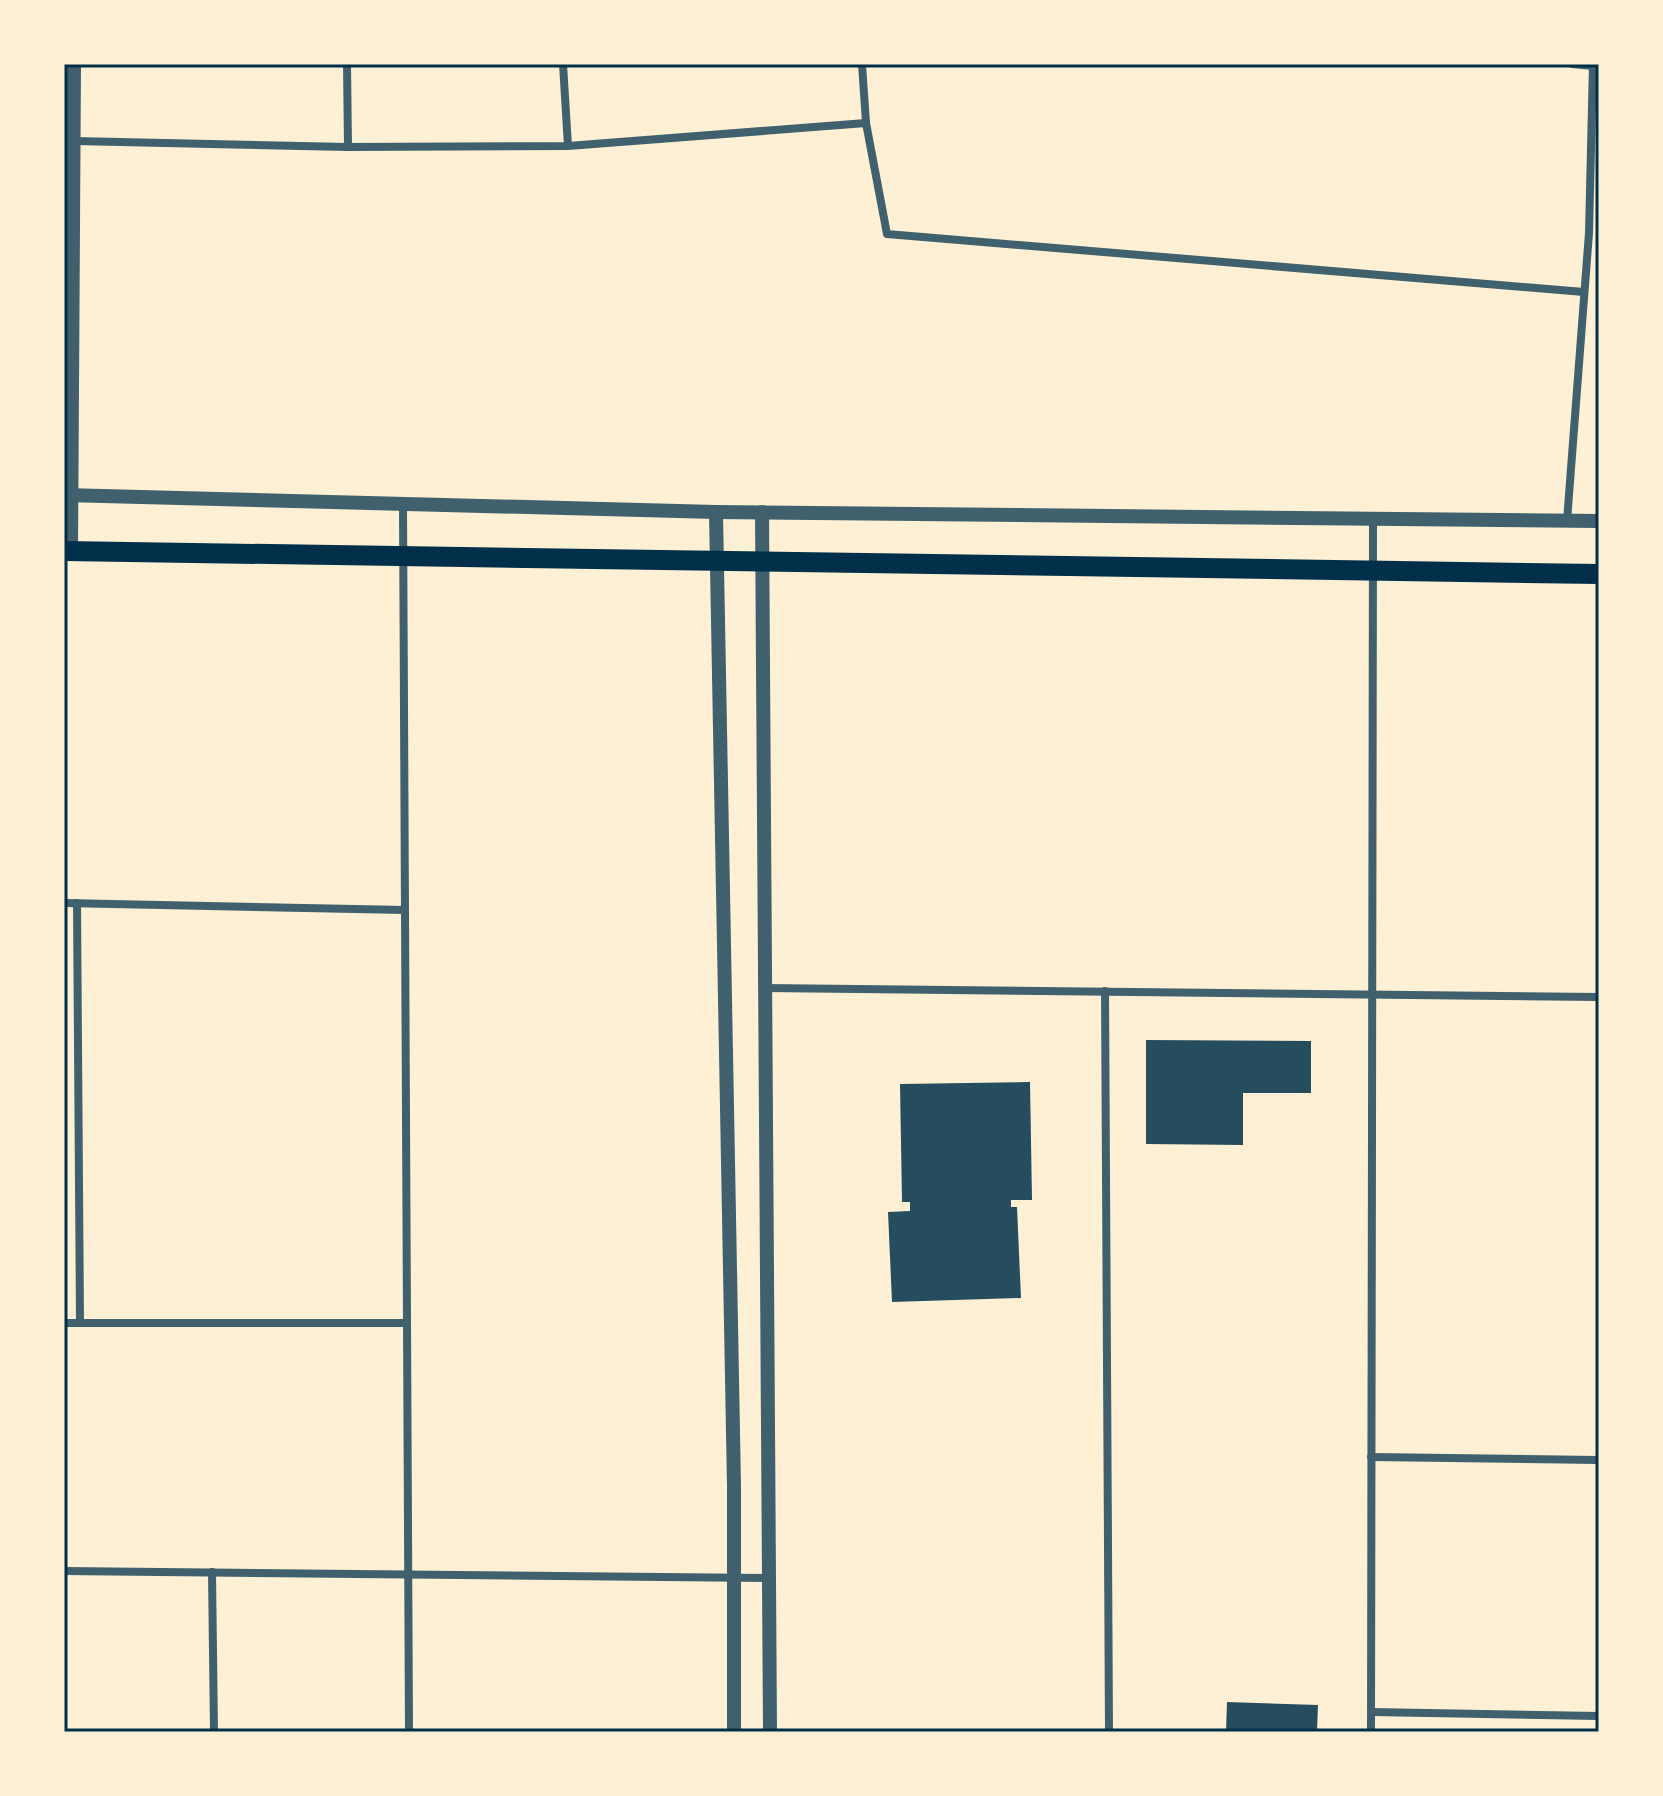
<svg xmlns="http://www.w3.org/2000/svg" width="1663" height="1796" viewBox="0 0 1663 1796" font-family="Roboto,sans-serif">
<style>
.building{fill:#264d5e}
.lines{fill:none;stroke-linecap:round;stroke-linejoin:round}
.minor{stroke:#3f606c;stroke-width:8}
.tertiary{stroke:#3f606c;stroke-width:14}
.primary{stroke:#003049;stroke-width:20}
.neatline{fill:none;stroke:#003049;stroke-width:3}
</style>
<rect width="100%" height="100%" fill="#fdf0d5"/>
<g class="building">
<path d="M1146,1040L1311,1041V1093H1243V1145L1146,1144Z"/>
<path d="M1030,1082L1032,1200H1011V1207H1017L1021,1298L892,1302L888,1212L910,1211V1202H902L900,1084Z"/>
<path d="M1227,1702L1318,1705L1317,1732H1226Z"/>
</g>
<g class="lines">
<g class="minor">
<path d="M347,64L348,147"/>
<path d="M563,64L568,146"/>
<path d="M862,64L866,123L887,234L1584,292"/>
<path d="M1572,64L1593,66"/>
<path d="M74,141L348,147L568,146L866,123"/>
<path d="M403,504L409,1732"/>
<path d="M1567,521L1589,233L1593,64"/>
<path d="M64,903L405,910"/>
<path d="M77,903L80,1323"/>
<path d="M764,988L1599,997"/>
<path d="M1105,991L1109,1732"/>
<path d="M64,1323H407"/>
<path d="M1371,1457L1599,1460"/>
<path d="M64,1571L769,1578"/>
<path d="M212,1572L214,1732"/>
<path d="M1371,1712L1599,1716"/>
<path d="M1371,1732L1373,519"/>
</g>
<g class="tertiary">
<path d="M64,495L716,512L1599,521"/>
<path d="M716,512L734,1486V1732"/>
<path d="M762,512L770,1732"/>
<path d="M71,551L74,64"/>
</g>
<path class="primary" d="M64,551L1599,574"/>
</g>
<rect width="1663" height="1796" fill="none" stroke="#fdf0d5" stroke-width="132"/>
<rect x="66" y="66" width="1531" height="1664" class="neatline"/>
</svg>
